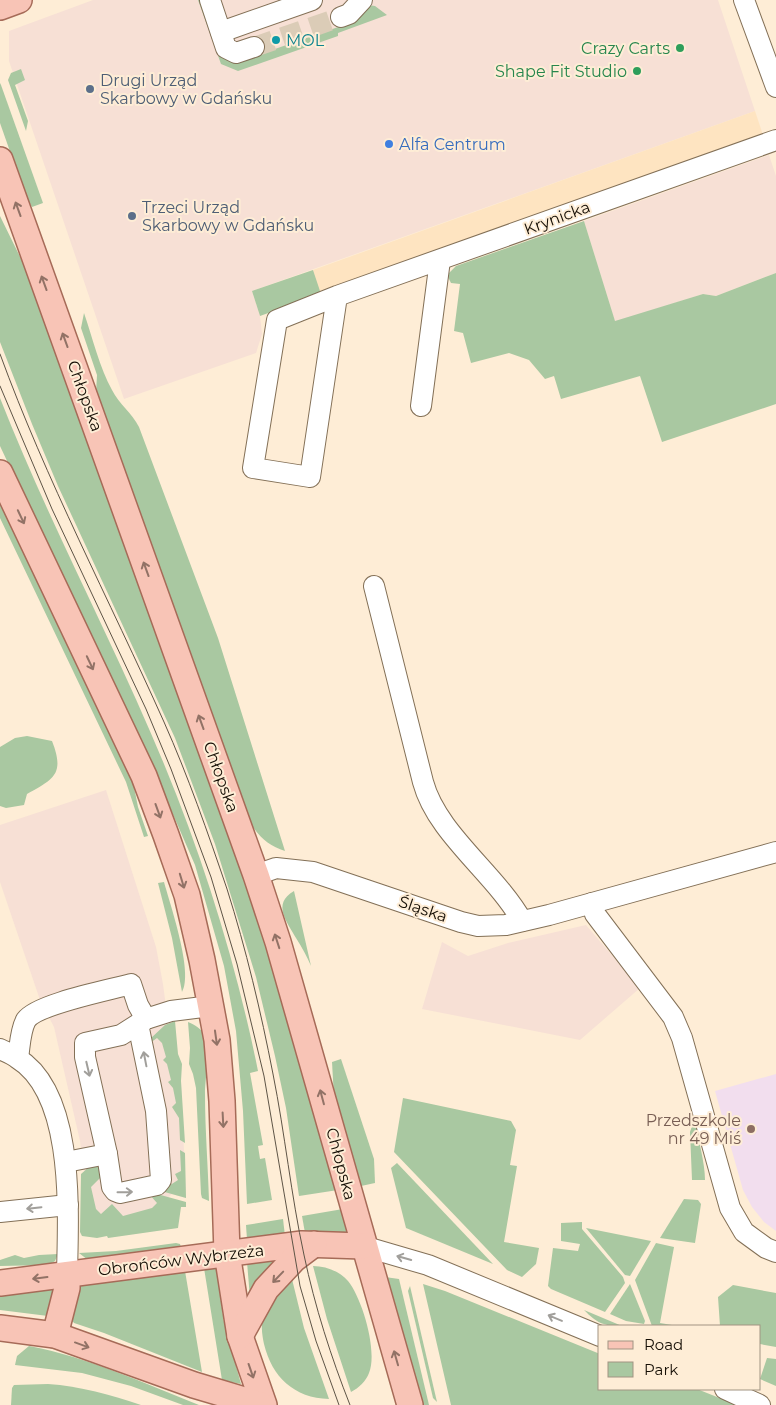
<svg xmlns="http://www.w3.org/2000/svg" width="776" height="1405" viewBox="0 0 776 1405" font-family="Montserrat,sans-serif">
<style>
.commercial{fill:#f7e0d5}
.built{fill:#fee4c1}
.education{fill:#f2deee}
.green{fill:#a9c8a1}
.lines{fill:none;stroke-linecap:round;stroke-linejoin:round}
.minor-tunnel{stroke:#dbccb7;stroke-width:20;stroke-dasharray:20 10;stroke-linecap:butt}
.minor-casing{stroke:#837057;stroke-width:22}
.major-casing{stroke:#a66b58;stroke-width:28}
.minor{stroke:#fff;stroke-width:20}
.major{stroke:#f8c4b6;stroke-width:25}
.tram{stroke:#5e5446;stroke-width:1}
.oneway{stroke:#927266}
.oneway2{stroke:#a19f9b}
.culture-dot{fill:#0f9aa8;stroke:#feedd6;stroke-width:2}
.leisure-dot{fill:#2e9e5b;stroke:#feedd6;stroke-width:2}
.service-dot{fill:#5c6f8a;stroke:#feedd6;stroke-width:2}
.shop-dot{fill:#3f7fe0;stroke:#feedd6;stroke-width:2}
.education-dot{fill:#8d6e63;stroke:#feedd6;stroke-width:2}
.labels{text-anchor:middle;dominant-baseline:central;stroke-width:4;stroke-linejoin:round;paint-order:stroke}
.culture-label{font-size:16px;fill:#0d838f;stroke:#feedd6;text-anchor:start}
.leisure-label{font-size:16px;fill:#27864d;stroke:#feedd6;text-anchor:end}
.service-label{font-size:16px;fill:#4e5e75;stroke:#feedd6;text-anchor:start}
.shop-label{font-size:16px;fill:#366cbe;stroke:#feedd6;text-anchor:start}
.street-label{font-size:16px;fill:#150e05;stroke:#feedd6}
.education-label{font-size:16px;fill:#785e54;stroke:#feedd6;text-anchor:end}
</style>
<rect width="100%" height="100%" fill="#feedd6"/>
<g class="commercial">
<path d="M93,0H718L755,111L252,291L260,316L262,334L256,353L124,399L9,61V31Z"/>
<path d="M769,155L776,176V273L716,296L703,294L615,322L584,221Z"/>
<path d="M106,790L156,947L163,984L170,1037L181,1081L186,1198L172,1194L152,1211L105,1224L93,1211L84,1171L80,1141L54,1027L40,1000L0,882V825Z"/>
<path d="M586,925L640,988L580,1040L422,1009L442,942L468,956L508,943Z"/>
</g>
<path class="built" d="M755,111L763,135L321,297L313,270Z"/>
<path class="education" d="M776,1074V1231L764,1222L752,1207L743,1190L715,1091Z"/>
<g class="green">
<path d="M198,0H202L219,47L252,57L344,25L368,5L375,6L387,15L338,33V36L238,71L221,64Z"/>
<path d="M21,69L25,80L15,85L28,121L26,131L8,80L11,73Z"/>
<path d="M0,83L1,85L43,203L32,207L26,197L0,123Z"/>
<path d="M0,216L27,271L262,929L338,1190L299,1196L286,1108L275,1056L256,977L215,844L175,738L58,486L32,424L0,342Z"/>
<path d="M584,221L615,321L703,294L716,296L776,273V404L662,442L640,376L561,399L554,376L545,379L529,360L509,353L471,363L463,333L454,331L460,284L451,283L447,275L456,266Z"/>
<path d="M313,270L321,294L260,316L252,291Z"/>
<path d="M84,313C92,336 100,369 112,390C119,404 132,413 139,427L218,638L285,851C270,846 260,838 251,824L96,393L97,375L81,328Z"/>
<path d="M0,398C49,523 113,641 164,764C205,863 237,967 258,1071L250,1073L263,1145L258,1146L260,1159L265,1158L272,1200L247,1204L243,1111L236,1031L224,966L195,865L165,796L0,446Z"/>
<path d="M0,494L132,777L138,807L148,836L144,837L126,782L0,518Z"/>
<path d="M27,736L52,741C65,774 54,779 27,794L24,805L6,808L0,806V747L15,738Z"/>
<path d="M164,882C170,904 194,973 182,992L172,938L158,883Z"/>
<path d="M294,891L311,966C307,957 302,947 296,938C288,923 271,904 294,891Z"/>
<path d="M175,1021L178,1054L182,1064L181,1081L185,1143L180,1140L179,1118L172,1107L176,1103L173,1088L168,1082L171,1080L167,1064L163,1060L166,1057L162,1043L157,1038L150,1043V1039L165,1025Z"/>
<path d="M188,1022C194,1024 203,1030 205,1036C211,1053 205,1076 205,1094C205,1129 208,1165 209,1201L202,1198L201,1194L196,1088L193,1074L189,1064L190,1048Z"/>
<path d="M341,1059L374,1159L375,1183L361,1186L334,1097L332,1062Z"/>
<path d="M403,1098L511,1121L516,1130L510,1165L517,1166L504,1242L539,1248L536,1264L522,1277L507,1270L394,1152Z"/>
<path d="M694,1120L695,1121C698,1139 705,1162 705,1180H692L690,1132Z"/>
<path d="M180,1150L185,1153L186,1198L161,1191L178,1180L175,1174L181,1171Z"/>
<path d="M397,1163L493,1264L406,1228L391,1168Z"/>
<path d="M97,1166L100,1168L101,1177L91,1187L96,1209L101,1214L112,1204L123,1216L152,1208L157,1203L150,1195L157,1194L186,1202V1207H181L178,1228L108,1238L107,1236L97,1238L82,1236L80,1232L81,1174L89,1167Z"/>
<path d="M684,1199L698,1200L701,1204L695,1243L660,1238Z"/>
<path d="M343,1209L349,1233H305L302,1216Z"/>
<path d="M283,1219L285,1236L247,1240L246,1225Z"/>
<path d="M582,1222V1229L623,1277L625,1283L605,1312L551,1289L548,1286L553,1248L578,1251L580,1244L561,1241V1223Z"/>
<path d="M586,1228L651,1241L630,1276L625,1275Z"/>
<path d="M176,1243L180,1244L181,1247L88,1260L79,1253L116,1251Z"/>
<path d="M656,1243L674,1247L660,1323L678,1326H652L635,1280Z"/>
<path d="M58,1254L55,1261L49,1265L0,1266V1260L15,1255L24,1258L39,1255Z"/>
<path d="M288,1258L250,1298L247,1262Z"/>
<path d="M313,1266C326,1266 339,1271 348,1281C362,1298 378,1351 369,1373C366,1381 359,1388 351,1392L327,1319Z"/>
<path d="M216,1267L224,1322L241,1384L222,1380L204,1268Z"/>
<path d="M185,1271L202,1372L104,1333L74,1323L71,1319L78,1285Z"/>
<path d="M291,1275L304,1328L329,1399C294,1398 272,1377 264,1344C262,1334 260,1322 265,1313C271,1300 282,1287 291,1275Z"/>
<path d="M385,1277L399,1279L429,1405H421Z"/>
<path d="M423,1284L445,1291L600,1354V1389H697L737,1405H451Z"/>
<path d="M630,1284L645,1321L644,1324L626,1321L610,1314Z"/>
<path d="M733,1285L776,1293V1347L760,1344V1326H720L718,1297Z"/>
<path d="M410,1286L437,1402L433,1398L408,1291Z"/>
<path d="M54,1289L48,1316L0,1310V1295Z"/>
<path d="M584,1310L622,1326C603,1326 597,1323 584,1310Z"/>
<path d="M29,1346C88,1357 143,1383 199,1405H183L131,1386L82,1373L15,1365L17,1356Z"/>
<path d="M767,1358L776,1359V1386L760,1379Z"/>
<path d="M48,1384C80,1386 111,1395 141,1405H11L12,1388L14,1385Z"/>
</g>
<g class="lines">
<path class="minor-tunnel" d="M254,47L341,17"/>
<defs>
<g id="minor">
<path d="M210,0L226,48L236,53L254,47"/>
<path d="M744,0L776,87"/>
<path d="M341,17L349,14L362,0"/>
<path d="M221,32L312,0"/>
<path d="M337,296L310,477L253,468L277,320L337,296L776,140"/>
<path d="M421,406L440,260"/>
<path d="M374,586L423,782C437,834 495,873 522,921"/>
<path d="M256,875L276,868L313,872L461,922L478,926L506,925L549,915L776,852"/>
<path d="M592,903L595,914L673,1017L682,1038L730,1208L744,1232L766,1248L776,1252"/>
<path d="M138,1024L156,1111L161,1180L157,1185L120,1193L115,1191L112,1187L107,1154L85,1057V1043L121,1035L146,1019L171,1011L211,1006"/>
<path d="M0,1049C6,1052 12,1054 17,1058C76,1094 68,1215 67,1275"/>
<path d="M18,1058C20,1046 20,1031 26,1020C37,1004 110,990 131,984L138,1005L146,1019"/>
<path d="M66,1162L107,1154"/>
<path d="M0,1212L68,1205"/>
<path d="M363,1246L428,1265L600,1336"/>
<path d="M725,1389L760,1405"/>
</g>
<g id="major">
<path d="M0,7L19,0"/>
<path d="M0,160L256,875L278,942L410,1405"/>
<path d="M0,473L144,776L166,835L187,895L202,960L217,1040L222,1101L227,1253L240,1336L264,1405"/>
<path d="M0,1283L302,1244L363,1246"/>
<path d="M0,1328L55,1335L194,1385L261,1405"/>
<path d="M55,1335L67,1288V1275"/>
<path d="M240,1336L266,1289L294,1259L314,1244"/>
</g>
</defs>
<use href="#minor" class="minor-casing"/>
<use href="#major" class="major-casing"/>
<use href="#minor" class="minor"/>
<use href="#major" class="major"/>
<g class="tram">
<path d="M0,354C46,480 109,599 164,722C188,776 208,833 227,889C246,949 261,1012 273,1074C285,1134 291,1195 304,1255C315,1307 331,1357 350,1405"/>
<path d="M0,386L52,509L146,709L171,769L211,877L237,964L264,1076L300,1286L316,1341L339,1405"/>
</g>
</g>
<defs><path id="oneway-shaft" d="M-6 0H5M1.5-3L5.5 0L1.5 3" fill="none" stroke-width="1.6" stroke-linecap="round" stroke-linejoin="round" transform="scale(1.25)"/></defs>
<g class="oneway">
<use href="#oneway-shaft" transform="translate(18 209) rotate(-110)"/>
<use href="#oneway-shaft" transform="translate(44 283) rotate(-110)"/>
<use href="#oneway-shaft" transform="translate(65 340) rotate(-110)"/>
<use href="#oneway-shaft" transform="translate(21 517) rotate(65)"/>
<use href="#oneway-shaft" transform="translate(146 569) rotate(-110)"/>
<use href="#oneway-shaft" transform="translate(90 663) rotate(65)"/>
<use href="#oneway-shaft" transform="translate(201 722) rotate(-110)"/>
<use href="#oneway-shaft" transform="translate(158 811) rotate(70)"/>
<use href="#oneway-shaft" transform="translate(182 881) rotate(73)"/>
<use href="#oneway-shaft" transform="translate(277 941) rotate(-108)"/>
<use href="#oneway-shaft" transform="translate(216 1038) rotate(82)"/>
<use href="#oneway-shaft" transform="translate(322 1097) rotate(-105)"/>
<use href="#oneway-shaft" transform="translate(223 1120) rotate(87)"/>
<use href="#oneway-shaft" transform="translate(278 1277) rotate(134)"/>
<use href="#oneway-shaft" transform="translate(40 1278) rotate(173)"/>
<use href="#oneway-shaft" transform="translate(82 1345) rotate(20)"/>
<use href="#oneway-shaft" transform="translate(396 1358) rotate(-106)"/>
<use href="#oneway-shaft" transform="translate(251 1371) rotate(71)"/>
</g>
<g class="oneway2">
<use href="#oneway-shaft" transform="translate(145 1059) rotate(-101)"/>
<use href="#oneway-shaft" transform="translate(88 1069) rotate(77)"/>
<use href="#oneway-shaft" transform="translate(125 1192) rotate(-1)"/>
<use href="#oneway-shaft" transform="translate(34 1208) rotate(174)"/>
<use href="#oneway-shaft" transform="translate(404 1258) rotate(-164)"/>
<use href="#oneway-shaft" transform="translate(555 1318) rotate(-157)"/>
</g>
<circle class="culture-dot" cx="276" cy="40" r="5"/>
<g class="leisure-dot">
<circle cx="680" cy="48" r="5"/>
<circle cx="637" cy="71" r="5"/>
</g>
<g class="service-dot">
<circle cx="90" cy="89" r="5"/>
<circle cx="132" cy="216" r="5"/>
</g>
<circle class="shop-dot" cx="389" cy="144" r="5"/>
<circle class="education-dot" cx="751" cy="1129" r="5"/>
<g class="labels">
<g class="culture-label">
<text x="286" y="40">MOL</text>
</g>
<g class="leisure-label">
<text x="670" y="48">Crazy Carts</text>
<text x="627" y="71">Shape Fit Studio</text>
</g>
<g class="service-label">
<text x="100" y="80">Drugi Urząd<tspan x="100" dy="18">Skarbowy w Gdańsku</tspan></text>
<text x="142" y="207">Trzeci Urząd<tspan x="142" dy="18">Skarbowy w Gdańsku</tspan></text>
</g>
<g class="shop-label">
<text x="399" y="144">Alfa Centrum</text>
</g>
<g class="street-label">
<text transform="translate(557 218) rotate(-20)">Krynicka</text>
<text transform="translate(85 396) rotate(70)">Chłopska</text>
<text transform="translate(221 777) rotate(70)">Chłopska</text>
<text transform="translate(423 909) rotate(19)">Śląska</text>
<text transform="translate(341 1164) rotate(75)">Chłopska</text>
<text transform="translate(181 1260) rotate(-7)">Obrońców Wybrzeża</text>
</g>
<g class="education-label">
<text x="741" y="1120">Przedszkole<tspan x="741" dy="18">nr 49 Miś</tspan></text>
</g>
</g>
<rect x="598" y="1325" width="162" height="65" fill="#feedd6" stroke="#a19482"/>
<rect x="608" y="1341" width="25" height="8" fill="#f8c4b6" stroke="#a19482"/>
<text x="644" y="1350" font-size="15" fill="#150e05">Road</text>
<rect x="608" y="1362" width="25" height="15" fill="#a9c8a1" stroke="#a19482"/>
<text x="644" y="1375" font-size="15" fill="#150e05">Park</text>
</svg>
